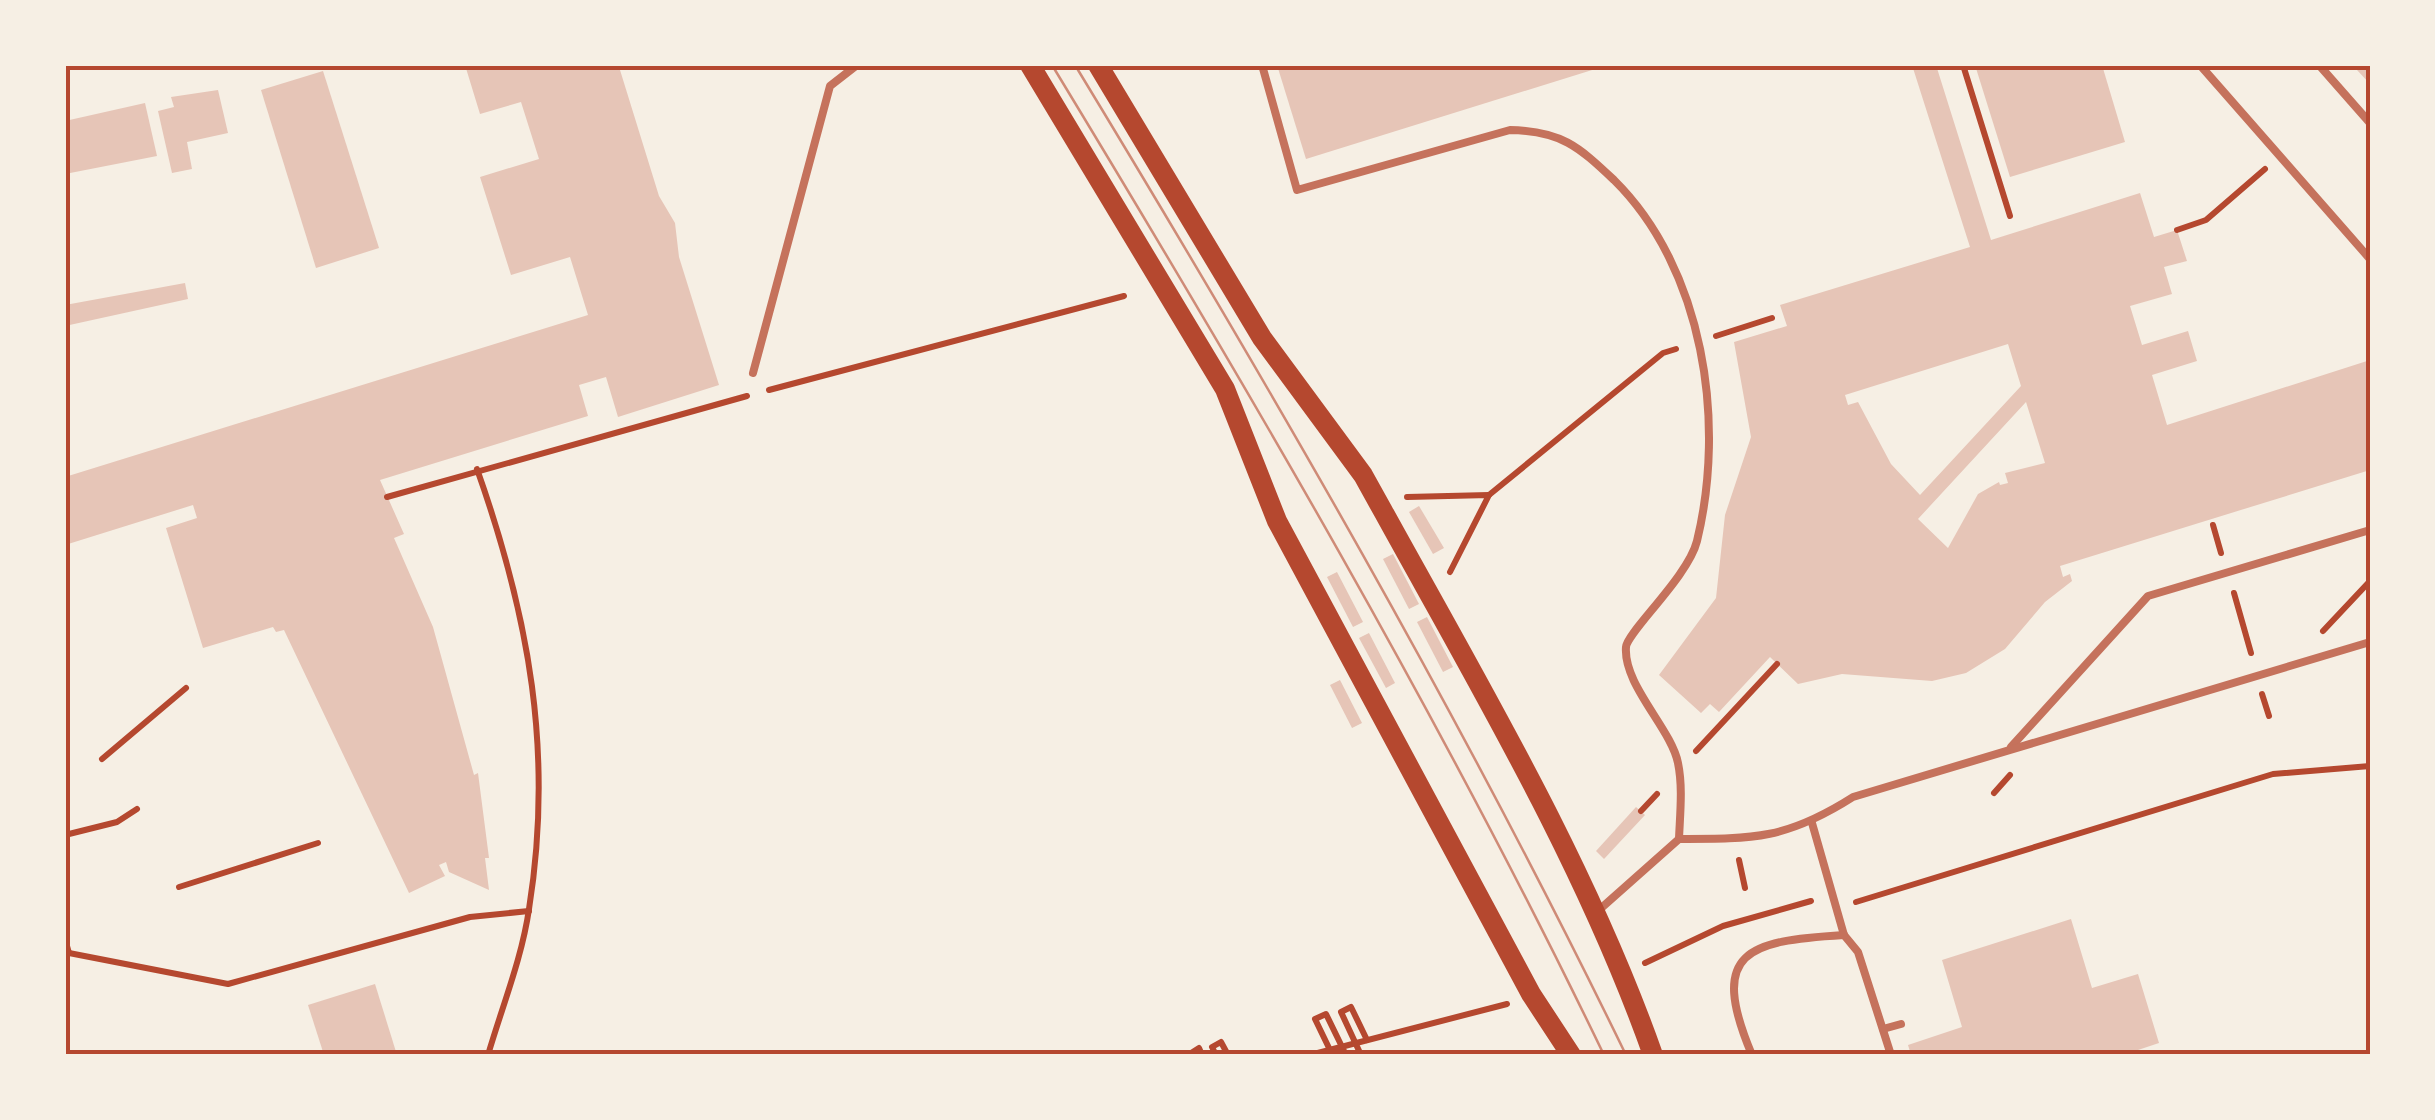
<svg xmlns="http://www.w3.org/2000/svg" width="2435" height="1120" viewBox="0 0 2435 1120" font-family="'DM Sans',sans-serif">
<style>
.building{fill:#e6c5b7;fill-rule:evenodd}
.lines{fill:none;stroke-linecap:round;stroke-linejoin:round}
.path{stroke:#b5482f;stroke-width:6}
.service{stroke:#c5725c;stroke-width:8}
.secondary{stroke:#b5482f;stroke-width:20}
.tram{stroke:#cf8b77;stroke-width:2.5}
.neatline{fill:none;stroke:#b5482f;stroke-width:4}
</style>
<rect width="100%" height="100%" fill="#f6efe4"/>
<g class="building">
<path d="M465,65H635L620,70L659,196L675,223L679,257L719,385L618,417L606,377L579,385L588,416L380,480L404,534L394,538L433,627L474,775L478,773L489,858H485L489,890L449,872L446,862L439,865L445,876L409,893L284,630L276,632L273,627L203,648L166,528L197,518L193,505L65,545V477L588,315L570,257L511,275L480,177L539,159L521,102L480,114Z"/>
<path d="M1277,65H1605V66L1306,159Z"/>
<path d="M1912,65H1936L1991,240L2140,193L2154,237L2177,230L2187,261L2164,267L2172,294L2130,306L2142,345L2188,331L2197,361L2152,375L2167,425L2367,361L2370,470L2060,566L2063,577L2070,574L2072,581L2045,602L2005,649L1966,673L1932,681L1842,674L1798,684L1770,657L1719,712L1710,704L1701,713L1659,675L1716,598L1725,515L1751,437L1734,342L1787,326L1780,305L1970,247ZM2008,344L2021,386L1920,495L1891,464L1858,402L1848,405L1845,395ZM2026,402L2045,463L2005,473L2008,483L2000,485L1999,482L1978,494L1948,548L1918,519Z"/>
<path d="M1975,65H2102L2125,142L2010,177Z"/>
<path d="M2352,65H2370V84L2357,70Z"/>
<path d="M323,71L379,248L316,268L261,90Z"/>
<path d="M218,90L228,133L187,142L192,169L172,173L158,111L174,107L171,97Z"/>
<path d="M145,103L157,156L65,174V121Z"/>
<path d="M185,283L188,299L65,326V305Z"/>
<path d="M1419,506L1444,548L1433,554L1409,512Z"/>
<path d="M1393,554L1419,604L1409,609L1383,559Z"/>
<path d="M1337,572L1363,622L1353,627L1327,577Z"/>
<path d="M1427,617L1453,667L1443,672L1417,622Z"/>
<path d="M1369,633L1395,683L1386,688L1359,638Z"/>
<path d="M1340,680L1362,723L1352,728L1330,685Z"/>
<path d="M1636,807L1645,815L1604,859L1596,851Z"/>
<path d="M2071,919L2092,988L2138,974L2159,1043L2123,1055H1911L1908,1045L1962,1027L1942,960Z"/>
<path d="M375,984L397,1055H324L308,1005Z"/>
</g>
<g class="lines">
<g class="path">
<path d="M1963,65L2010,216"/>
<path d="M2177,230L2206,220L2265,169"/>
<path d="M1716,336L1772,318"/>
<path d="M769,390L1124,296"/>
<path d="M477,469C529,616 554,753 529,909C522,958 502,1007 488,1055"/>
<path d="M1489,495L1663,353L1676,349"/>
<path d="M387,497L747,396"/>
<path d="M1407,497L1489,495L1450,572"/>
<path d="M2213,525L2221,553"/>
<path d="M2234,593L2251,653"/>
<path d="M2323,631L2370,581"/>
<path d="M2262,694L2269,716"/>
<path d="M1696,751L1777,664"/>
<path d="M102,759L186,688"/>
<path d="M1994,793L2010,775"/>
<path d="M1641,811L1657,794"/>
<path d="M65,835L117,822L137,809"/>
<path d="M1739,860L1745,888"/>
<path d="M179,887L318,843"/>
<path d="M1856,902L2273,774L2370,766"/>
<path d="M65,939L69,953L65,956"/>
<path d="M69,953L228,984L470,917L529,911"/>
<path d="M1645,963L1723,926L1811,901"/>
<path d="M1330,1050L1315,1019L1326,1014L1346,1055"/>
<path d="M1188,1055L1199,1048L1202,1055"/>
<path d="M1216,1055L1212,1047L1221,1042L1228,1055"/>
<path d="M1310,1055L1507,1004"/>
<path d="M1361,1055L1341,1012L1351,1007L1367,1040"/>
</g>
<g class="service">
<path d="M1262,65L1297,190L1510,130C1561,131 1578,146 1614,180C1704,269 1726,422 1697,541C1688,577 1627,632 1626,647C1623,685 1671,728 1678,763C1683,787 1680,814 1679,839"/>
<path d="M2200,65L2370,259"/>
<path d="M2319,65L2370,123"/>
<path d="M753,373L830,86L857,65"/>
<path d="M2011,747L2148,596L2370,530"/>
<path d="M1812,823L1844,935L1858,952L1891,1055"/>
<path d="M1599,910L1679,839C1755,839 1787,839 1853,797L2370,642"/>
<path d="M1883,1029L1901,1024"/>
<path d="M1752,1055C1708,951 1747,941 1844,935"/>
</g>
<g class="secondary">
<path d="M1030,65L1225,389L1277,521L1531,994L1571,1055"/>
<path d="M1098,65L1262,338L1363,475L1383,511C1480,687 1586,865 1653,1055"/>
</g>
<g class="tram">
<path d="M1052,65C1248,388 1440,715 1604,1055"/>
<path d="M1075,65C1271,388 1461,715 1626,1055"/>
</g>
</g>
<rect width="2435" height="1120" fill="none" stroke="#f6efe4" stroke-width="135"/>
<rect x="68" y="68" width="2300" height="984" class="neatline"/>
</svg>
